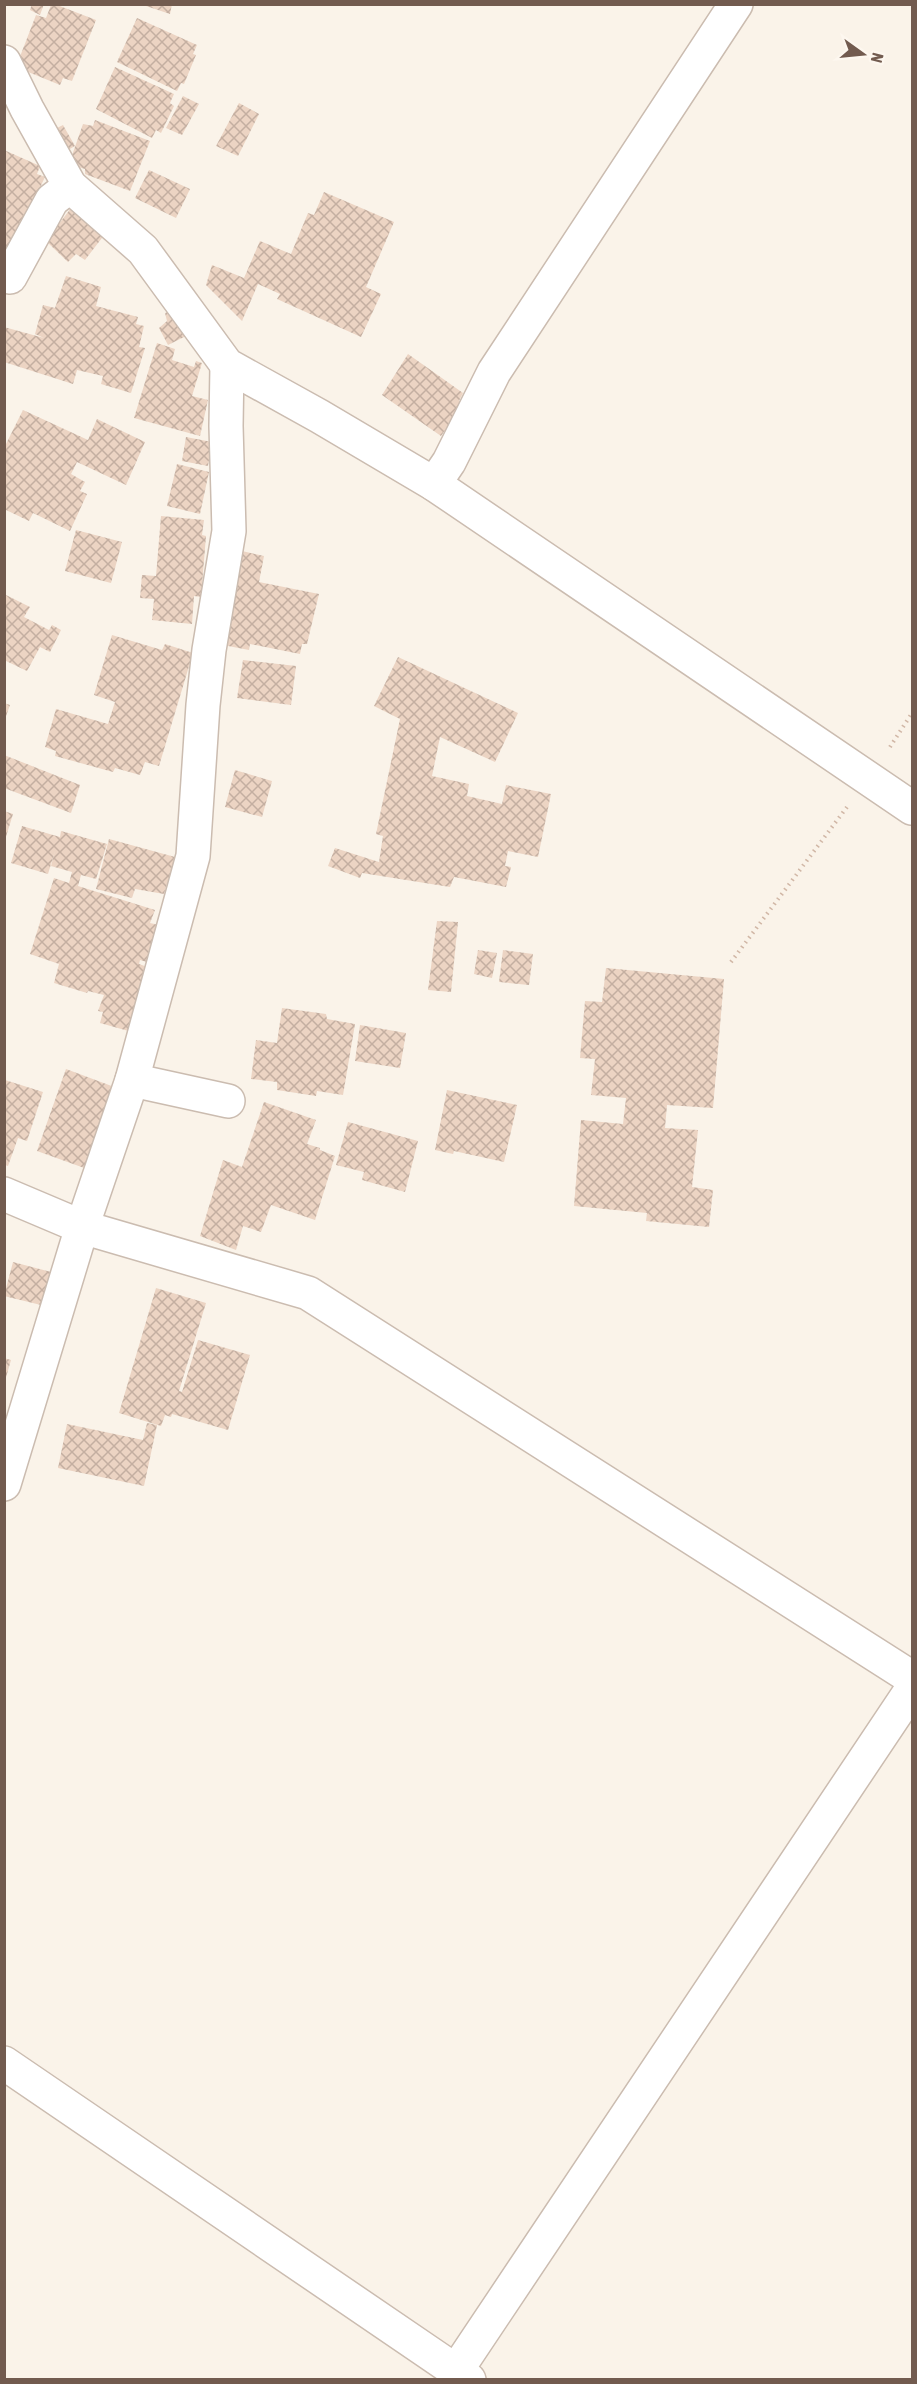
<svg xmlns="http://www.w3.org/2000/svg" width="917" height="2384" viewBox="0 0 917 2384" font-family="'Asap Condensed',sans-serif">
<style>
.building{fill:url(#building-cross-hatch)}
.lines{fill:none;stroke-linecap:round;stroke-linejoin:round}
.street-casing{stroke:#cbbcb0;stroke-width:36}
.path{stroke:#d1b7a6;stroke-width:4;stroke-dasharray:1.5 4.5;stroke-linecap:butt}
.street{stroke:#fff;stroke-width:33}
</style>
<defs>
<pattern id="building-cross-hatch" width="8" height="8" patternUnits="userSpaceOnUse" patternTransform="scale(1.5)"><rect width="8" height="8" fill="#ecd4c3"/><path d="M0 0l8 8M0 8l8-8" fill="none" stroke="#c4afa1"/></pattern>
</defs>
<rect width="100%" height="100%" fill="#faf3e9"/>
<g class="building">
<path d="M32,4H44L40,15L30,10Z"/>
<path d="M140,4H172L170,14Z"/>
<path d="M51,5H57L96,20L72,81L63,78L60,85L16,67L36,15L46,18Z"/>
<path d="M137,18L197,45L193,54L196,55L184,84L181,83L177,91L117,62Z"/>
<path d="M115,67L174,94L170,103L174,106L161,133L156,130L152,138L96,109Z"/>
<path d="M183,96L199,104L182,135L166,128Z"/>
<path d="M239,103L259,114L238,156L216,146Z"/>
<path d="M95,120L150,141L130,191L85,174V169L69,164L83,124L93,126Z"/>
<path d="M63,125L75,146L61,154L49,132Z"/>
<path d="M4,150L40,166L37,174L45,177L10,251L4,249Z"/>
<path d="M149,170L190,189L176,218L135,198Z"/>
<path d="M324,192L394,222L366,287L381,294L361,337L277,299L280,294L258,284L242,321L206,285L212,265L244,278L260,241L291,254L308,213L314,215Z"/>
<path d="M71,208L105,234L85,260L76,254L68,262L46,241Z"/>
<path d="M66,276L101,287L96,306L138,317L136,324L144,326L139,347L145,348L131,393L101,384L103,376L77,370L73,384L4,362V327L44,338L35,334L43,305L55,308Z"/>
<path d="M176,308L190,334L168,345L159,328L167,321L165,313Z"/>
<path d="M157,343L175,349L172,360L194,367L196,361L202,363L192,396L208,400L200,436L134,418Z"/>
<path d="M408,354L463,393L459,401L463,404L441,436L382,395Z"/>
<path d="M23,410L88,440L97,419L145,442L126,485L77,462L71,474L85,482L80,491L87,494L70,531L33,513L29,521L4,509V448Z"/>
<path d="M186,437L212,442L208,466L182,461Z"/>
<path d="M177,464L209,472L200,514L167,506Z"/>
<path d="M161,516L204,520L202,535L206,536L201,597L194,596L192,624L152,620L154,599L140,598L142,575L156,576Z"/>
<path d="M76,530L122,542L111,583L65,571Z"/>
<path d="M242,551L264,556L259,582L319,594L307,644H302L300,654L250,644L249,650L223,645Z"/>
<path d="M4,594L30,607L24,617L49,630L52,625L61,630L50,652L40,647L27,671L4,660Z"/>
<path d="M112,635L162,650L165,644L193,653L159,766L145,762L140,775L115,768L113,772L55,756L56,751L45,747L56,709L108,724L115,702L94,695Z"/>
<path d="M398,657L518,713L495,762L440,737L432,776L469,784L467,796L502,804L506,785L551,794L538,857L508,851L505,866L511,867L506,887L454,877L450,887L362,873L360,878L328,866L335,848L379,862L383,836L376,834L400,719L374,706Z"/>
<path d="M243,660L296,666L291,705L237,698Z"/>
<path d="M4,703L10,705L5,719H4Z"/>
<path d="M4,755L80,785L71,813L4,788Z"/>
<path d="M235,770L272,781L262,817L225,807Z"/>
<path d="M4,811L13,814L5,840H4Z"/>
<path d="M22,826L60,837L61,831L107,844L96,879L81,875L78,886L155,910L150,923L159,925L147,962L140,960L139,964L153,969L132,1032L100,1023L103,1012L98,1011L104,995L88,991L87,993L54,983L59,964L30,954L54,878L69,883L72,872L51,866L55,851L48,874L11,863Z"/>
<path d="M109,839L175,857L164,894L135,889L132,898L96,889Z"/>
<path d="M437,921L458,922L451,992L428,990Z"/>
<path d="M478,950L497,953L492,978L474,974Z"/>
<path d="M503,950L533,954L529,985L499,982Z"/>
<path d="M606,968L724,979L713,1108L667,1105L665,1128L698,1130L692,1187L713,1190L709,1227L646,1221L647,1213L574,1206L581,1120L623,1124L626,1098L591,1095L595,1059L580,1058L585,1001L602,1002Z"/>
<path d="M282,1008L326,1014L327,1019L355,1024L343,1095L317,1091L316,1096L277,1090V1082L251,1079L256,1040L277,1043Z"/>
<path d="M360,1025L406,1033L400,1068L355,1061Z"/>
<path d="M66,1069L117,1088L87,1169L37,1151Z"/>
<path d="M5,1080L43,1092L27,1141L18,1138L8,1166L5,1165Z"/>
<path d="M447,1090L517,1105L504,1162L454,1151L453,1154L435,1150Z"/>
<path d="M264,1102L316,1120L307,1144L320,1148V1150L335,1156L315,1220L271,1205L261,1232L243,1226L236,1250L200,1236L223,1160L242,1167Z"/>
<path d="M348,1122L418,1141L405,1192L362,1180L364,1172L336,1165Z"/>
<path d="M13,1262L51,1272L41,1305L4,1296Z"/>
<path d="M156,1288L206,1303L179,1391L182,1392L198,1340L250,1355L228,1430L172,1414L171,1417L165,1415L161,1426L119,1413Z"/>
<path d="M4,1358L11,1360L5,1381H4Z"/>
<path d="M147,1423L157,1425L144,1486L58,1468L67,1424L143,1440Z"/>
</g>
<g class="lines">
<defs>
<g id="street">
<path d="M4,62L27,109L70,186L143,250L227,365L319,416L434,484L912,808"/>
<path d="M4,276L10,277L52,200L70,186"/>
<path d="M434,484L449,462L494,372L736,4"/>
<path d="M132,1080L228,1101"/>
<path d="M4,1194L82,1227L308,1293L912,1678"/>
<path d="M4,1484L82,1227L132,1080L193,856L203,705L209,650L229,531L226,426L227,365"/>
<path d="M4,2063L469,2380"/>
<path d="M456,2371L912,1689"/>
</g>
</defs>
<use href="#street" class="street-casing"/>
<g class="path">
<path d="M890,747L912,713"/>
<path d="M731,962L847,807"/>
</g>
<use href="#street" class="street"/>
</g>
<rect width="917" height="2384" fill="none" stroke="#725b4f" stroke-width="12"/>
<g transform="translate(863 54) rotate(105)" stroke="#fdf7ef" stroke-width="4.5" paint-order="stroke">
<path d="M0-4.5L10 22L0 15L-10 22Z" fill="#725b4f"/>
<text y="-9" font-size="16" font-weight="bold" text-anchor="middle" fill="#725b4f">N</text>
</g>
</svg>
